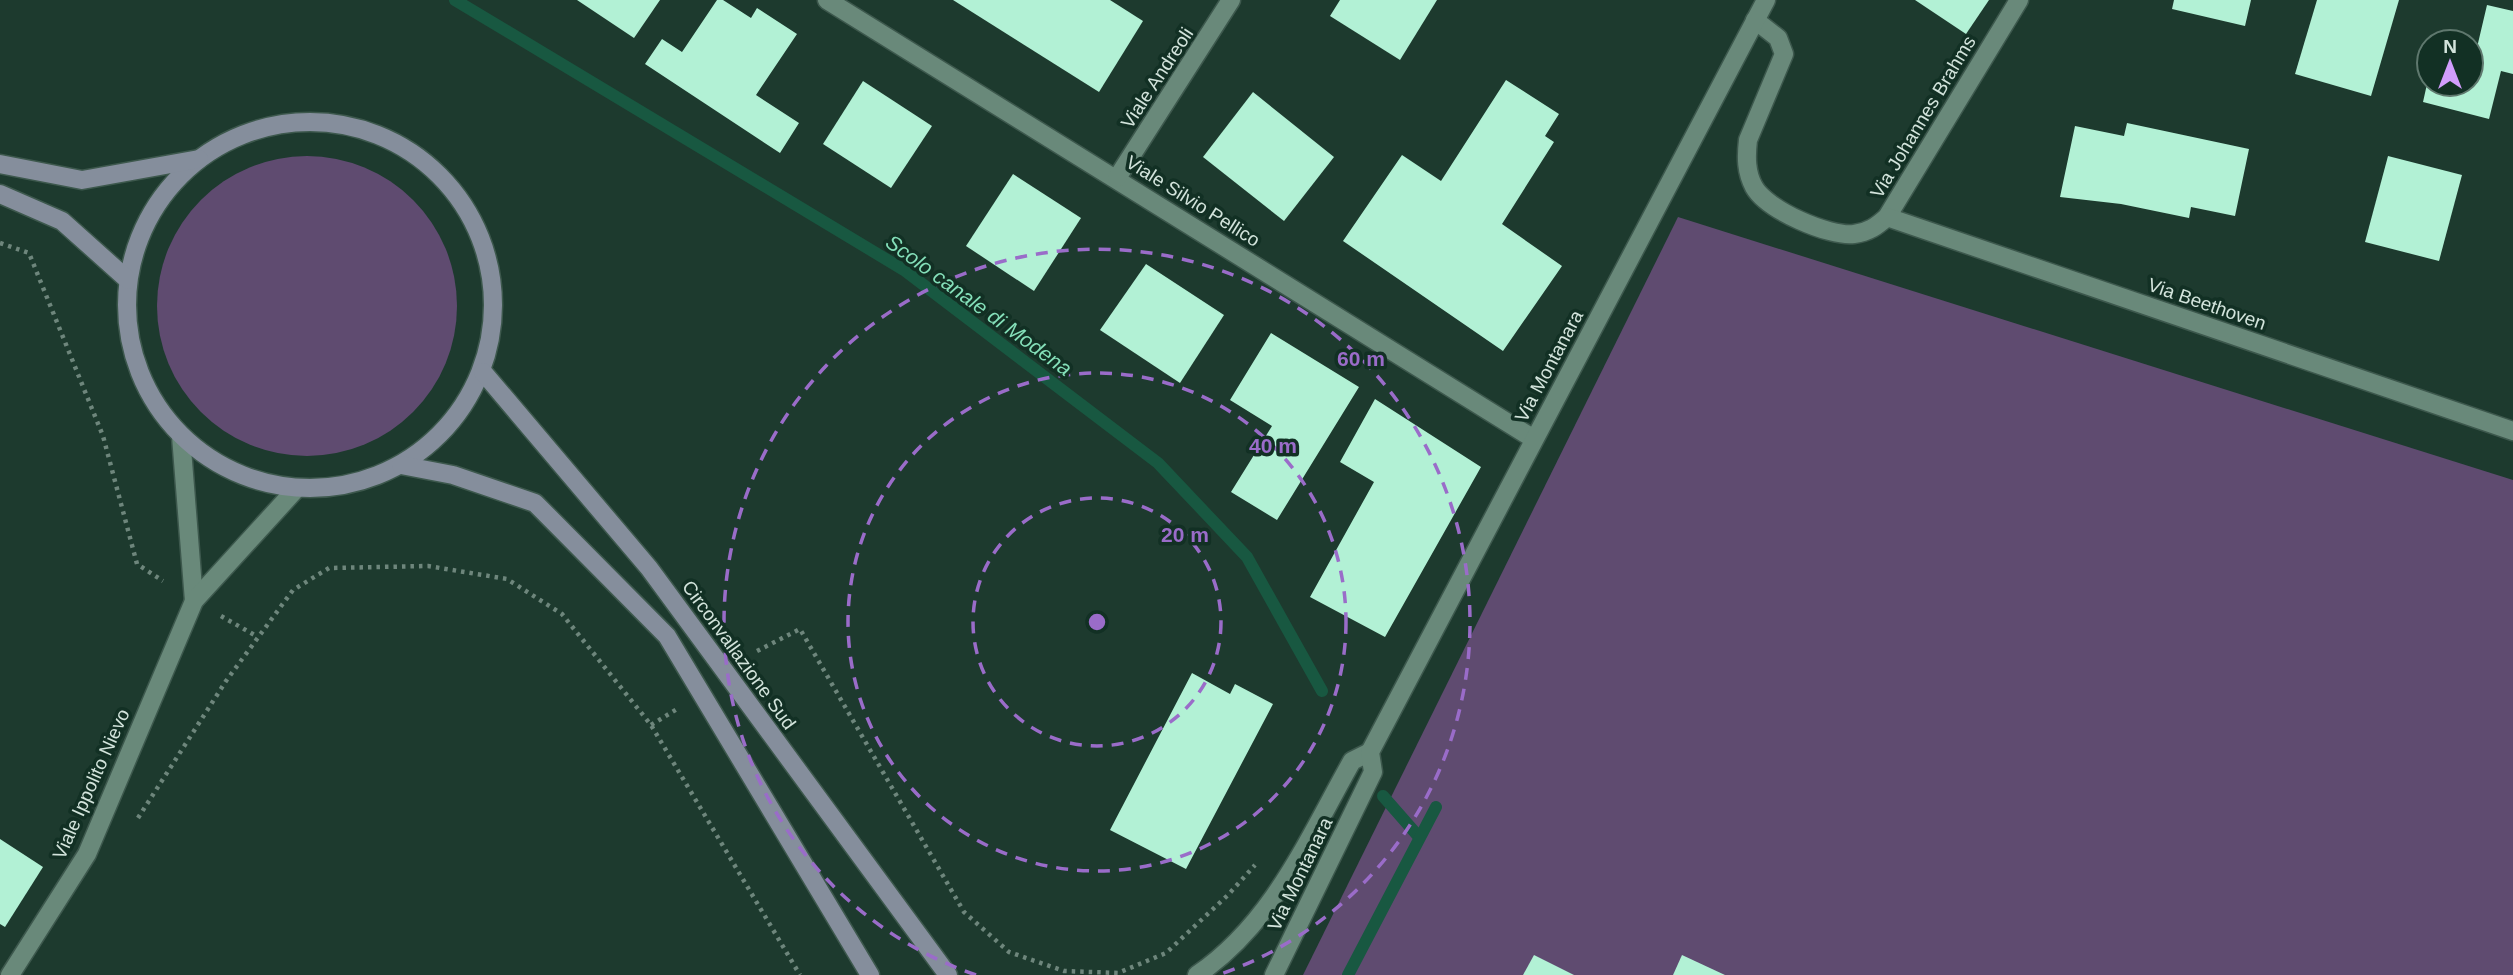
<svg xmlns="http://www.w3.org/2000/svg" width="2513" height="975" viewBox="0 0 2513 975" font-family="Arial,sans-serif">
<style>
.green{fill:#5f4b70}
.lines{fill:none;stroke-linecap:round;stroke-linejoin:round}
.stream{stroke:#185841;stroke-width:12}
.building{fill:#b2f1d5}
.street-casing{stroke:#3d584d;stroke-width:21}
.secondary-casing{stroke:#3d584d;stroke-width:21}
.path{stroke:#6e867c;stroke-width:4.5;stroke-dasharray:3.5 5;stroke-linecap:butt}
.street{stroke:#69897a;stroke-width:18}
.secondary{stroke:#858e9c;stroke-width:18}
.ring{fill:none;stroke:#9a6cc9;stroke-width:3.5;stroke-dasharray:12 9}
.labels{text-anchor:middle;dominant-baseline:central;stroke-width:7;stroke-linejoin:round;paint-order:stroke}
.street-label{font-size:19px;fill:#d3e4dc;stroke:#123024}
.water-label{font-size:21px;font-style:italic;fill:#84dfb9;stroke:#123024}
.centre{fill:#9a6cc9;stroke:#123024;stroke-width:3.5}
.ring-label{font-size:21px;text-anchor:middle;font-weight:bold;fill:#9a6cc9;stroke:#123024;stroke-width:7;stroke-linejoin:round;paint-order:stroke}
</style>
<rect width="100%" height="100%" fill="#1d3a2e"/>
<g class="green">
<circle cx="307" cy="306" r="150"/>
<polygon points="1678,217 2513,480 2513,975 1303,975"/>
</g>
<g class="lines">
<g class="stream">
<polyline points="455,0 904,270 1158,463 1247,557 1322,691"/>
<polyline points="1383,796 1419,837"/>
<polyline points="1348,975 1436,807"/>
</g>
</g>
<g class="building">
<polygon points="577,0 660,0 634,38"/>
<polygon points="717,0 723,0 751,18 757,8 797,34 756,95 799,123 780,153 645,64 662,39 682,52"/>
<polygon points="953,0 1110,0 1143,21 1099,92"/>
<polygon points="1340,0 1437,0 1400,60 1330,16"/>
<polygon points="1915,0 1989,0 1966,34"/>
<polygon points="2174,0 2251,0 2245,26 2172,9"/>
<polygon points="2317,0 2399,0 2371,96 2295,74"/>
<polygon points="2487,5 2513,11 2513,74 2501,71 2489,119 2423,102 2427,84 2471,84 2471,56 2475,56"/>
<polygon points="1506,80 1559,114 1545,136 1554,142 1502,224 1562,266 1503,351 1343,241 1402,155 1441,181"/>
<polygon points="863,81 932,126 891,188 823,144"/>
<polygon points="1253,92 1334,157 1284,221 1203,157"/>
<polygon points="2127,123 2249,149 2235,216 2191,207 2189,218 2121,204 2060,197 2075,126 2124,136"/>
<polygon points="2388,156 2462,175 2439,261 2365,242"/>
<polygon points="1013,174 1081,218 1034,291 966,246"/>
<polygon points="1146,264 1224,315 1180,383 1100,330"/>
<polygon points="1271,333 1359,387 1277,520 1231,492 1272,426 1230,400"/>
<polygon points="1375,399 1481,467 1385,637 1310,597 1374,482 1340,462"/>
<polygon points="1192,673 1230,694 1235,684 1273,704 1186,869 1110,830"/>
<polygon points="0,839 43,867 5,927 0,924"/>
<polygon points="1534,955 1574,975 1523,975"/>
<polygon points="1682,955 1725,975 1673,975"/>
</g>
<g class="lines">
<defs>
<g id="street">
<polyline points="827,0 1534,439"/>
<path d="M1755 20 1778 38 1784 54 1748 140C1746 157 1746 172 1754 187 1767 210 1829 237 1854 234 1869 232 1877 226 1887 217L2019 0"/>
<polyline points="1117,178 1231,0"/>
<polyline points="1887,217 2513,431"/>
<polyline points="181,436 194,601"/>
<polyline points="10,975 87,854 194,601 297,488"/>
<path d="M1197 975C1273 923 1308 839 1352 761L1370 752"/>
<polyline points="1274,975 1373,772 1370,752 1766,0"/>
</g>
<g id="secondary">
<circle cx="310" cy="305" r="183"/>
<polyline points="0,164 82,180 199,159"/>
<polyline points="0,194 62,221 128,280"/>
<polyline points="483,372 649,568 948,975"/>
<polyline points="401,465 453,475 535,503 667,636 870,975"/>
</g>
</defs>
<use href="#street" class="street-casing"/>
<use href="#secondary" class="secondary-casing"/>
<g class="path">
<polyline points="0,243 29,253 103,436 137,564 163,581"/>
<polyline points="221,616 258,637"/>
<polyline points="757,651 800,629 964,912 1009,952 1064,971 1118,973 1166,953 1228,895 1255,865"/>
<polyline points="651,725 677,709"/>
<polyline points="138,818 226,681 293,590 329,568 428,566 507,579 562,614 651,725 800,975"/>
</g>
<use href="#street" class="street"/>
<use href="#secondary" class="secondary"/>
</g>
<g class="ring">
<circle cx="1097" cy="622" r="124"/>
<circle cx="1097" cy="622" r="249"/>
<path d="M976 975A373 373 0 1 1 1218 975"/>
</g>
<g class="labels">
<g class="street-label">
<text transform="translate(1157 78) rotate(-57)">Viale Andreoli</text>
<text transform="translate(1923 117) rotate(-59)">Via Johannes Brahms</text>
<text transform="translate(1193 201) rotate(32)">Viale Silvio Pellico</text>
<text transform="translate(2207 304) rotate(19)">Via Beethoven</text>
<text transform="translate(1549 366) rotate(-62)">Via Montanara</text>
<text transform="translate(739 655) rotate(54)">Circonvallazione Sud</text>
<text transform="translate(91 784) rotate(-66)">Viale Ippolito Nievo</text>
<text transform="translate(1300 874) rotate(-64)">Via Montanara</text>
</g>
<g class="water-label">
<text transform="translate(979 305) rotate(36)">Scolo canale di Modena</text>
</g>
</g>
<circle cx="1097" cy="622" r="10" class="centre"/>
<g class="ring-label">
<text x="1361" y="366">60 m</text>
<text x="1273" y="453">40 m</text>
<text x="1185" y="542">20 m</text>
</g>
<g transform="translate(2450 63)"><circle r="33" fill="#123024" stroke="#5f786e" stroke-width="2"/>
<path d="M0-5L12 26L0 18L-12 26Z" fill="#d29dfd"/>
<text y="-10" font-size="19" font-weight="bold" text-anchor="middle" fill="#d3e4dc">N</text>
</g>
</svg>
